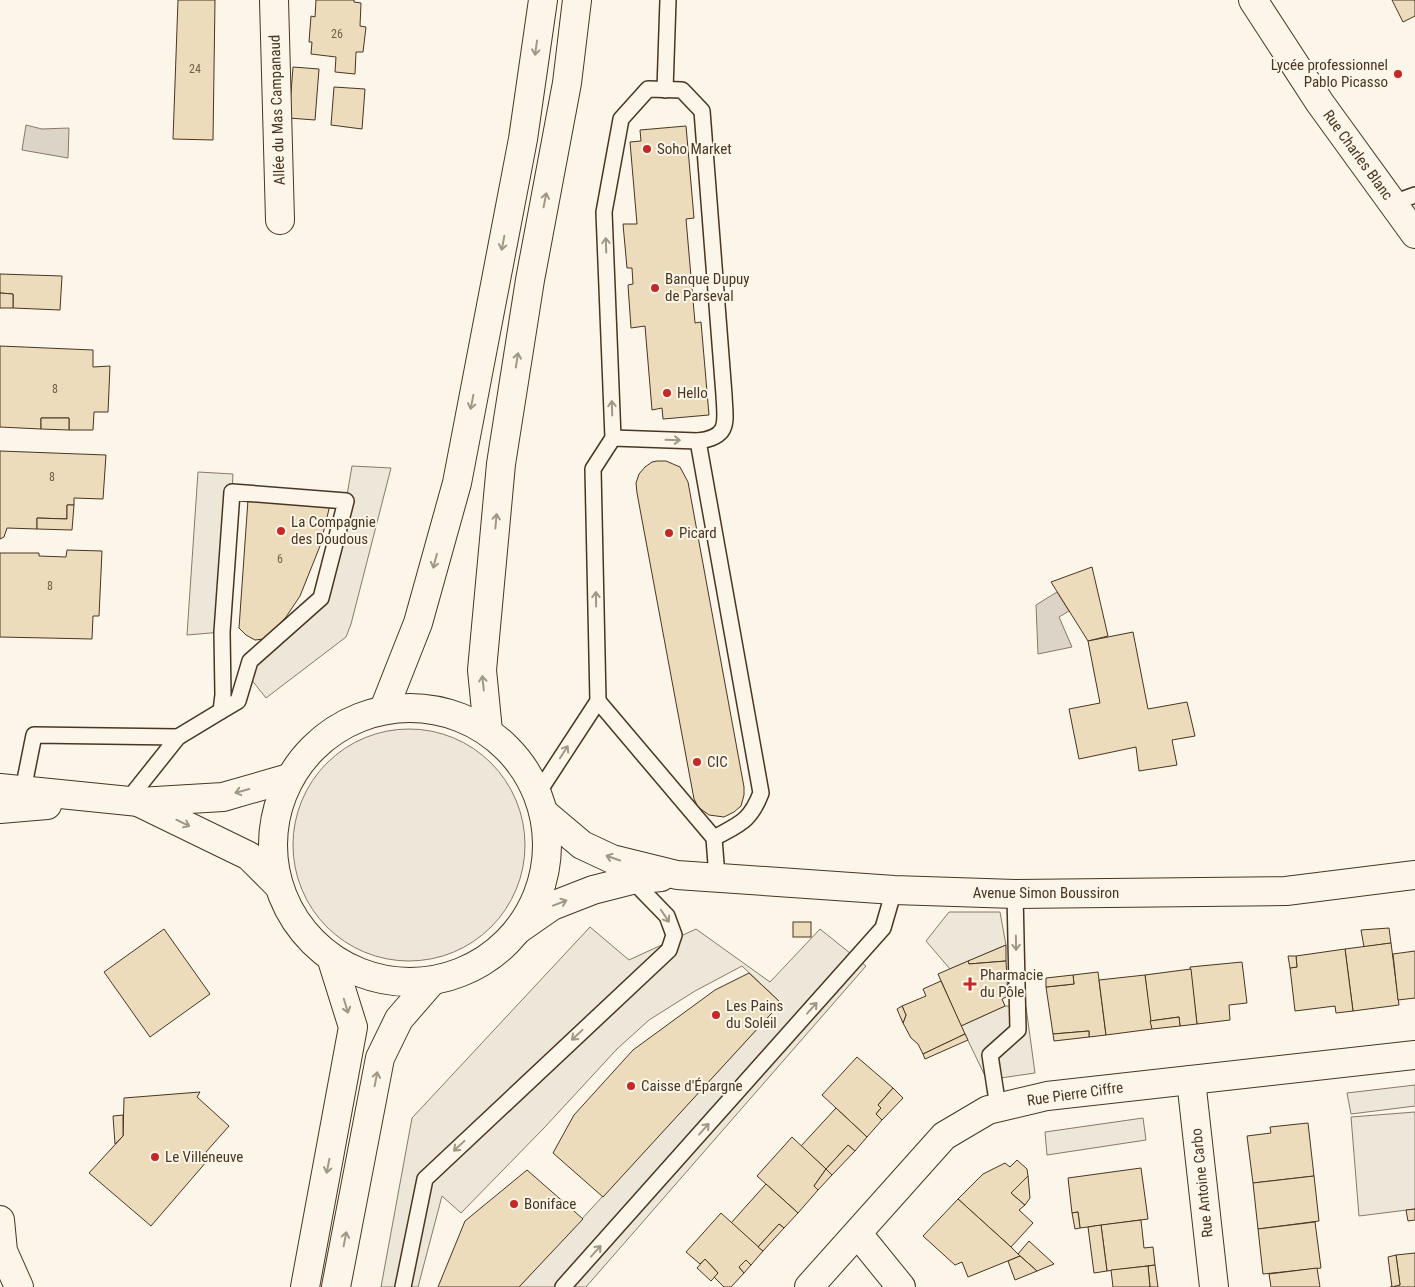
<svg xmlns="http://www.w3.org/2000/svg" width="1415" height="1287" viewBox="0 0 1415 1287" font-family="'Roboto Condensed',sans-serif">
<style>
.green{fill:#ede6d9;stroke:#887966}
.parking{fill:#ede7d9;stroke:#887966}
.water{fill:#dcd4c6;stroke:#887966}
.building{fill:#ecdcbc;stroke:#4a3520}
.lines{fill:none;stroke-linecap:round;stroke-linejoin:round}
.service-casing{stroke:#4a3520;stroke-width:18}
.minor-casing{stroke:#4a3520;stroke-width:30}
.tertiary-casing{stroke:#4a3520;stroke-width:30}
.secondary-casing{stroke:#4a3520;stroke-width:30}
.service{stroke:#fbf6e9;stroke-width:15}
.minor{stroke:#fbf6e9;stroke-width:28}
.tertiary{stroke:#fbf6e9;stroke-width:28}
.secondary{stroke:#fbf6e9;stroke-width:28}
.oneway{stroke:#a29684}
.poi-dot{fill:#c62828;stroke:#fbf6e9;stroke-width:2}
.labels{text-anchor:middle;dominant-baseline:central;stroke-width:4;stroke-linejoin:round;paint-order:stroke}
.number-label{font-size:12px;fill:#725f47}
.poi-label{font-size:15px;fill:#4a3520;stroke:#fbf6e9;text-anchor:start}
.street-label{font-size:15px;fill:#4a3520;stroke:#fbf6e9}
</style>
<rect width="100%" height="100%" fill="#fbf6e9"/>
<g class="green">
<circle cx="409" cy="845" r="116"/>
<polygon points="1415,1112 1415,1209 1359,1216 1351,1117"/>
</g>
<g class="parking">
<polygon points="352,466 391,468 351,624 346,637 266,698 247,674 321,598 346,501"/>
<polygon points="198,472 233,474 232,492 222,632 187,635"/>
<polygon points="949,912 1000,912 1006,945 950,969 926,941"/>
<polygon points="590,927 629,960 696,929 770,982 820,929 866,966 586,1287 519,1287 781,1003 742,966 695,991 649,1020 617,1049 544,1128 461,1213 442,1196 418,1287 381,1287 412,1118"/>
<polygon points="1005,1006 1026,1007 1035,1073 987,1080 961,1026"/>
<polygon points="1415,1085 1415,1106 1351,1114 1347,1093"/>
<polygon points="1143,1118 1146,1140 1047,1155 1045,1132"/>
</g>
<g class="water">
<polygon points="26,125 42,129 69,128 68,158 22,150"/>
<polygon points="1057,592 1069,611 1059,617 1072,647 1038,654 1036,605"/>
</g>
<g class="building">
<polygon points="178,0 215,0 213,140 173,139"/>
<polygon points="316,0 354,0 354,2 361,3 360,26 366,27 363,52 356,52 355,74 335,72 336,57 311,54 312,42 309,42 311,16 315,17"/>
<polygon points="1392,0 1415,0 1415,16 1403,22"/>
<polygon points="293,67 319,69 315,120 289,118"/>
<polygon points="334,87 365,89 362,129 331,125"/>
<polygon points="686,126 694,218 686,219 695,323 701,322 709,415 663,419 662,408 652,410 645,326 631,328 628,285 633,284 632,268 627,268 623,224 637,224 630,142 641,141 640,130"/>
<polygon points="0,274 62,276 60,310 13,308 13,294 0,293"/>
<polygon points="0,293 13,294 13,308 0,308"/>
<polygon points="0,346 93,350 93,367 110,366 108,412 94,412 93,430 69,430 69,418 41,418 41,429 0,427"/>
<polygon points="41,418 69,418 69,430 41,429"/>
<polygon points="0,451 106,455 103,499 74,498 74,505 67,505 67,519 37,518 37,529 7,528 4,537 0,539"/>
<polygon points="657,461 666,461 680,467 688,482 744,787 744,795 741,806 734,812 724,817 709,815 698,807 694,799 677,708 637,493 636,483 639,474 645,467 652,462"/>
<polygon points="248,500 330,505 320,546 300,596 286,617 264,639 255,640 246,635 239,628"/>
<polygon points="67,505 74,505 72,530 37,529 37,518 67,519"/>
<polygon points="67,550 102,551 99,616 93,616 92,639 0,637 0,553 39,553 39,556 66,557"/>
<polygon points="1092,567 1108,636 1088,641 1051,582"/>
<polygon points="1133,632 1148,709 1187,702 1195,736 1172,740 1177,765 1139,771 1136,747 1079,759 1069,709 1100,703 1088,641"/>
<rect x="793" y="922" width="18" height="15"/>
<polygon points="1389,928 1391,943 1364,947 1361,930"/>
<polygon points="164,929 210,994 150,1037 104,972"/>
<polygon points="1391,943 1399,1005 1353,1011 1345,949"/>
<polygon points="1006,945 1006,961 969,964 968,961"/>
<polygon points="1345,949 1353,1011 1336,1013 1335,1006 1295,1011 1290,968 1297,967 1296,956"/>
<polygon points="1415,951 1415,998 1398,1000 1393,954"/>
<polygon points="1288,956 1296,956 1297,967 1290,968"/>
<polygon points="968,961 969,964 1006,961 1008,996 1002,999 1005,1006 961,1026 938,974"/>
<polygon points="1242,962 1247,1003 1229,1005 1230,1020 1197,1024 1190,967"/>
<polygon points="1191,969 1197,1024 1180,1026 1179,1017 1150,1021 1145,975"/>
<polygon points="1098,972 1106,1035 1089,1037 1089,1031 1053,1034 1046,987 1074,984 1073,975"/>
<polygon points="749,973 781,1003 603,1197 553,1153 574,1115 633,1050 715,990"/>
<polygon points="1073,975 1074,984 1046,987 1046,978"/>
<polygon points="1145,975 1152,1029 1106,1035 1099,980"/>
<polygon points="941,981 965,1034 923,1054 918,1044 911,1038 903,1023 906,1015 902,1006 926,996 923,989"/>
<polygon points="902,1006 906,1015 903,1023 897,1009"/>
<polygon points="1179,1017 1180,1026 1152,1029 1150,1021"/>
<polygon points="1089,1031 1089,1037 1054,1041 1053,1034"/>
<polygon points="965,1034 968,1040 925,1059 923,1054"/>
<polygon points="857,1057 893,1088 878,1105 881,1108 876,1114 882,1120 867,1137 822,1095"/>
<polygon points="893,1088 903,1098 882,1120 876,1114 881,1108 878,1105"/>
<polygon points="200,1092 197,1097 229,1126 206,1152 207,1161 151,1226 89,1173 123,1136 124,1098"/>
<polygon points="836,1108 867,1137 855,1151 848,1145 826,1169 801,1146"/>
<polygon points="123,1115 123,1136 115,1144 113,1116"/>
<polygon points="1308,1123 1314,1176 1253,1183 1247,1136 1271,1133 1270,1127"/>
<polygon points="792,1137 826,1169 814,1186 818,1190 798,1213 757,1176"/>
<polygon points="848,1145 855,1151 832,1175 826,1169"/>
<polygon points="1017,1160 1027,1169 1028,1176 1011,1193 1025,1205 1019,1210 1033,1223 1011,1247 958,1199 983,1174 1005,1163 1010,1167"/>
<polygon points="1141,1168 1148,1219 1080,1228 1078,1212 1072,1213 1068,1178"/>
<polygon points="826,1169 832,1175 818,1190 814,1186"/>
<polygon points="527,1170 583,1219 519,1287 438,1287 465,1221"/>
<polygon points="1028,1176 1030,1198 1025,1205 1011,1193"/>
<polygon points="1314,1176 1319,1221 1258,1229 1253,1183"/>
<polygon points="766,1184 798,1213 784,1228 779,1224 758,1247 731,1223"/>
<polygon points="958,1199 1011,1247 1020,1256 968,1277 962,1262 955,1265 923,1236"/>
<polygon points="1415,1209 1415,1220 1408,1221 1406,1210"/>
<polygon points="1078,1212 1080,1228 1075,1229 1072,1213"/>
<polygon points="721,1213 763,1251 751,1265 746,1260 739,1267 744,1273 731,1287 724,1287 714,1277 718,1273 705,1259 700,1264 686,1252"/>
<polygon points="1141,1220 1144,1248 1153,1247 1155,1265 1107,1271 1101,1225"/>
<polygon points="1315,1222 1321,1268 1263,1274 1258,1229"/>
<polygon points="779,1224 784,1228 763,1251 758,1247"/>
<polygon points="1101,1225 1107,1271 1094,1273 1088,1227"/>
<polygon points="1029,1241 1054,1264 1037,1271 1018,1254"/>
<polygon points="1415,1253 1415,1287 1390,1287 1400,1285 1396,1255"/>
<polygon points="1396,1255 1400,1285 1392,1287 1388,1257"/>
<polygon points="1020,1256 1037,1271 1015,1280 1008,1261"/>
<polygon points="705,1259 718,1273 711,1281 697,1268"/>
<polygon points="746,1260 751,1265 744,1273 739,1267"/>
<polygon points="1155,1265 1158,1287 1150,1287 1148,1266"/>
<polygon points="1148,1266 1150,1287 1113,1287 1111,1270"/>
<polygon points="1317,1268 1320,1287 1271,1287 1269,1274"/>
</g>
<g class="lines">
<defs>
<g id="service">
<polyline points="665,90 668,0"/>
<polyline points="1393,203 1415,195"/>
<polyline points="613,438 698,441"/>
<polygon points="232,492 346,501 321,598 250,661 238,701 221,711 223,695 222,632"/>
<polyline points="598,701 714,838 717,877"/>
<polyline points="23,790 34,735 178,737"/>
<path d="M538 793 598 701 593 469 613 438 604 212 621 119 648 89 682 90 702 111 724 395C725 421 731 437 698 441L761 793C750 822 739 824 714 838"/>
<polyline points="127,801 178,737 221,711"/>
<polyline points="998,1107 990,1055 1018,1030 1015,894"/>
<polyline points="403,1287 425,1179 669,950 674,935 667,916 632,880"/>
<polyline points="563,1287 883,928 894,890"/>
</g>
<g id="minor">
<polyline points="274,0 280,220"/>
<polyline points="1253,0 1320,103 1415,234"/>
<polyline points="1191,1080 1214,1287"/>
<polyline points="0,1220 3,1251 19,1287"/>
<polyline points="858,1234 901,1287"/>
<polyline points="809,1287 944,1136 988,1110 1047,1096 1415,1055"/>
</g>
<g id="tertiary">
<polyline points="0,788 139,802 223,797 289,778"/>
<polyline points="140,803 249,856 277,884"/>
<polyline points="0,809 47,805"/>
<polyline points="544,813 582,845 612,859 677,875 894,890 1015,894 1286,891 1415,875"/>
<polyline points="519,929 552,906 593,890 632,880 661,877"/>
</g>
<g id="secondary">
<circle cx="410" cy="845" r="137"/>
<polyline points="384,709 418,623 457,483 523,139 543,0"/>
<polyline points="488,731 482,670 501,464 530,280 567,83 577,0"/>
<polyline points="305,1287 353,1027 332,960"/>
<polyline points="336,1287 380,1058 399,1019 432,981"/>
</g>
</defs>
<use href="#service" class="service-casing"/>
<use href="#minor" class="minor-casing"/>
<use href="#tertiary" class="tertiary-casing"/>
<use href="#secondary" class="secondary-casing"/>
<use href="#service" class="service"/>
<use href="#minor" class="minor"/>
<use href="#tertiary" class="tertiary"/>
<use href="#secondary" class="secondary"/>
</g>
<defs><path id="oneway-shaft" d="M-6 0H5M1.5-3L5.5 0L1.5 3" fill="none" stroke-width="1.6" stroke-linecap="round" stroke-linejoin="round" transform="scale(1.25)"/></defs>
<g class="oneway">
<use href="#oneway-shaft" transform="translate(536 48) rotate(98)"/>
<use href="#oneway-shaft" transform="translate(545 200) rotate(-79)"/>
<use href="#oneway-shaft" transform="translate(503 243) rotate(101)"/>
<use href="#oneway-shaft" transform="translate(606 245) rotate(-92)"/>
<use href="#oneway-shaft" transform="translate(517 360) rotate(-81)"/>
<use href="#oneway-shaft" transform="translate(472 402) rotate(101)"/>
<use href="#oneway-shaft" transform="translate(612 408) rotate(-92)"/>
<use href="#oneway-shaft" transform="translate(673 440) rotate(2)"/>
<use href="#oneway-shaft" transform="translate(496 521) rotate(-85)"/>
<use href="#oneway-shaft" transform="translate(435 561) rotate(105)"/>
<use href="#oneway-shaft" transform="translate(596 599) rotate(-91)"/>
<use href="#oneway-shaft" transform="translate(483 683) rotate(-96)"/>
<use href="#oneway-shaft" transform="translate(564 752) rotate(-57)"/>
<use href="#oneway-shaft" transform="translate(242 791) rotate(164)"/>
<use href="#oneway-shaft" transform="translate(183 823) rotate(26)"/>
<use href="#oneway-shaft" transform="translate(613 858) rotate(-161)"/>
<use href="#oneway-shaft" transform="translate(560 903) rotate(-21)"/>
<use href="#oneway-shaft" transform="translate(665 916) rotate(56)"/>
<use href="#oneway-shaft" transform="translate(1016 943) rotate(89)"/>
<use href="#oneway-shaft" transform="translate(346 1006) rotate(73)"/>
<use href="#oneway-shaft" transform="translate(812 1008) rotate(-48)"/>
<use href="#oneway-shaft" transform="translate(577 1035) rotate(137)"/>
<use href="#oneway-shaft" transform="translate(376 1079) rotate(-79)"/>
<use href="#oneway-shaft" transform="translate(704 1129) rotate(-48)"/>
<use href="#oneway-shaft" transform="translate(459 1146) rotate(137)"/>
<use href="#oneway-shaft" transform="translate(328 1166) rotate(101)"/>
<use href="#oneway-shaft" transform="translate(345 1239) rotate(-79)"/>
<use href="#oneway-shaft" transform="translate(596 1251) rotate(-48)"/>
</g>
<g class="poi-dot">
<circle cx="1398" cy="74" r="5"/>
<circle cx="647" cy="149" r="5"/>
<circle cx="655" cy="288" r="5"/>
<circle cx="667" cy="393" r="5"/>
<circle cx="281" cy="531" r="5"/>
<circle cx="669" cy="533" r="5"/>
<circle cx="697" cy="762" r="5"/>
<path d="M967.5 976.5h5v5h5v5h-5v5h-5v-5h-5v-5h5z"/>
<circle cx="716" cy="1015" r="5"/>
<circle cx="631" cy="1086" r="5"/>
<circle cx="155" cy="1157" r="5"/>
<circle cx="514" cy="1204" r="5"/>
</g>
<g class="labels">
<g class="number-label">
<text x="337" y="34">26</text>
<text x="195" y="69">24</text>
<text x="55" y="389">8</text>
<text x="52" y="477">8</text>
<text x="280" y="559">6</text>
<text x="50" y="586">8</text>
</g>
<g class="poi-label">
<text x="1388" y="65" text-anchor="end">Lycée professionnel<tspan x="1388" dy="17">Pablo Picasso</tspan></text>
<text x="657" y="149">Soho Market</text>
<text x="665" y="279">Banque Dupuy<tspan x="665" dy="17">de Parseval</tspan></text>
<text x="677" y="393">Hello</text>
<text x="291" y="522">La Compagnie<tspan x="291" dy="17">des Doudous</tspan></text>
<text x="679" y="533">Picard</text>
<text x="707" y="762">CIC</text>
<text x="980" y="975">Pharmacie<tspan x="980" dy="17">du Pôle</tspan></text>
<text x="726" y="1006">Les Pains<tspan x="726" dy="17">du Soleil</tspan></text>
<text x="641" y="1086">Caisse d'Épargne</text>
<text x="165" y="1157">Le Villeneuve</text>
<text x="524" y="1204">Boniface</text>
</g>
<g class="street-label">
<text transform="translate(277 110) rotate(-92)">Allée du Mas Campanaud</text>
<text transform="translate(1358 155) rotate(54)">Rue Charles Blanc</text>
<text x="1046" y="893">Avenue Simon Boussiron</text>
<text transform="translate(1075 1094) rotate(-8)">Rue Pierre Ciffre</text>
<text transform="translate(1202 1183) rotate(-96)">Rue Antoine Carbo</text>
</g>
</g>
</svg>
